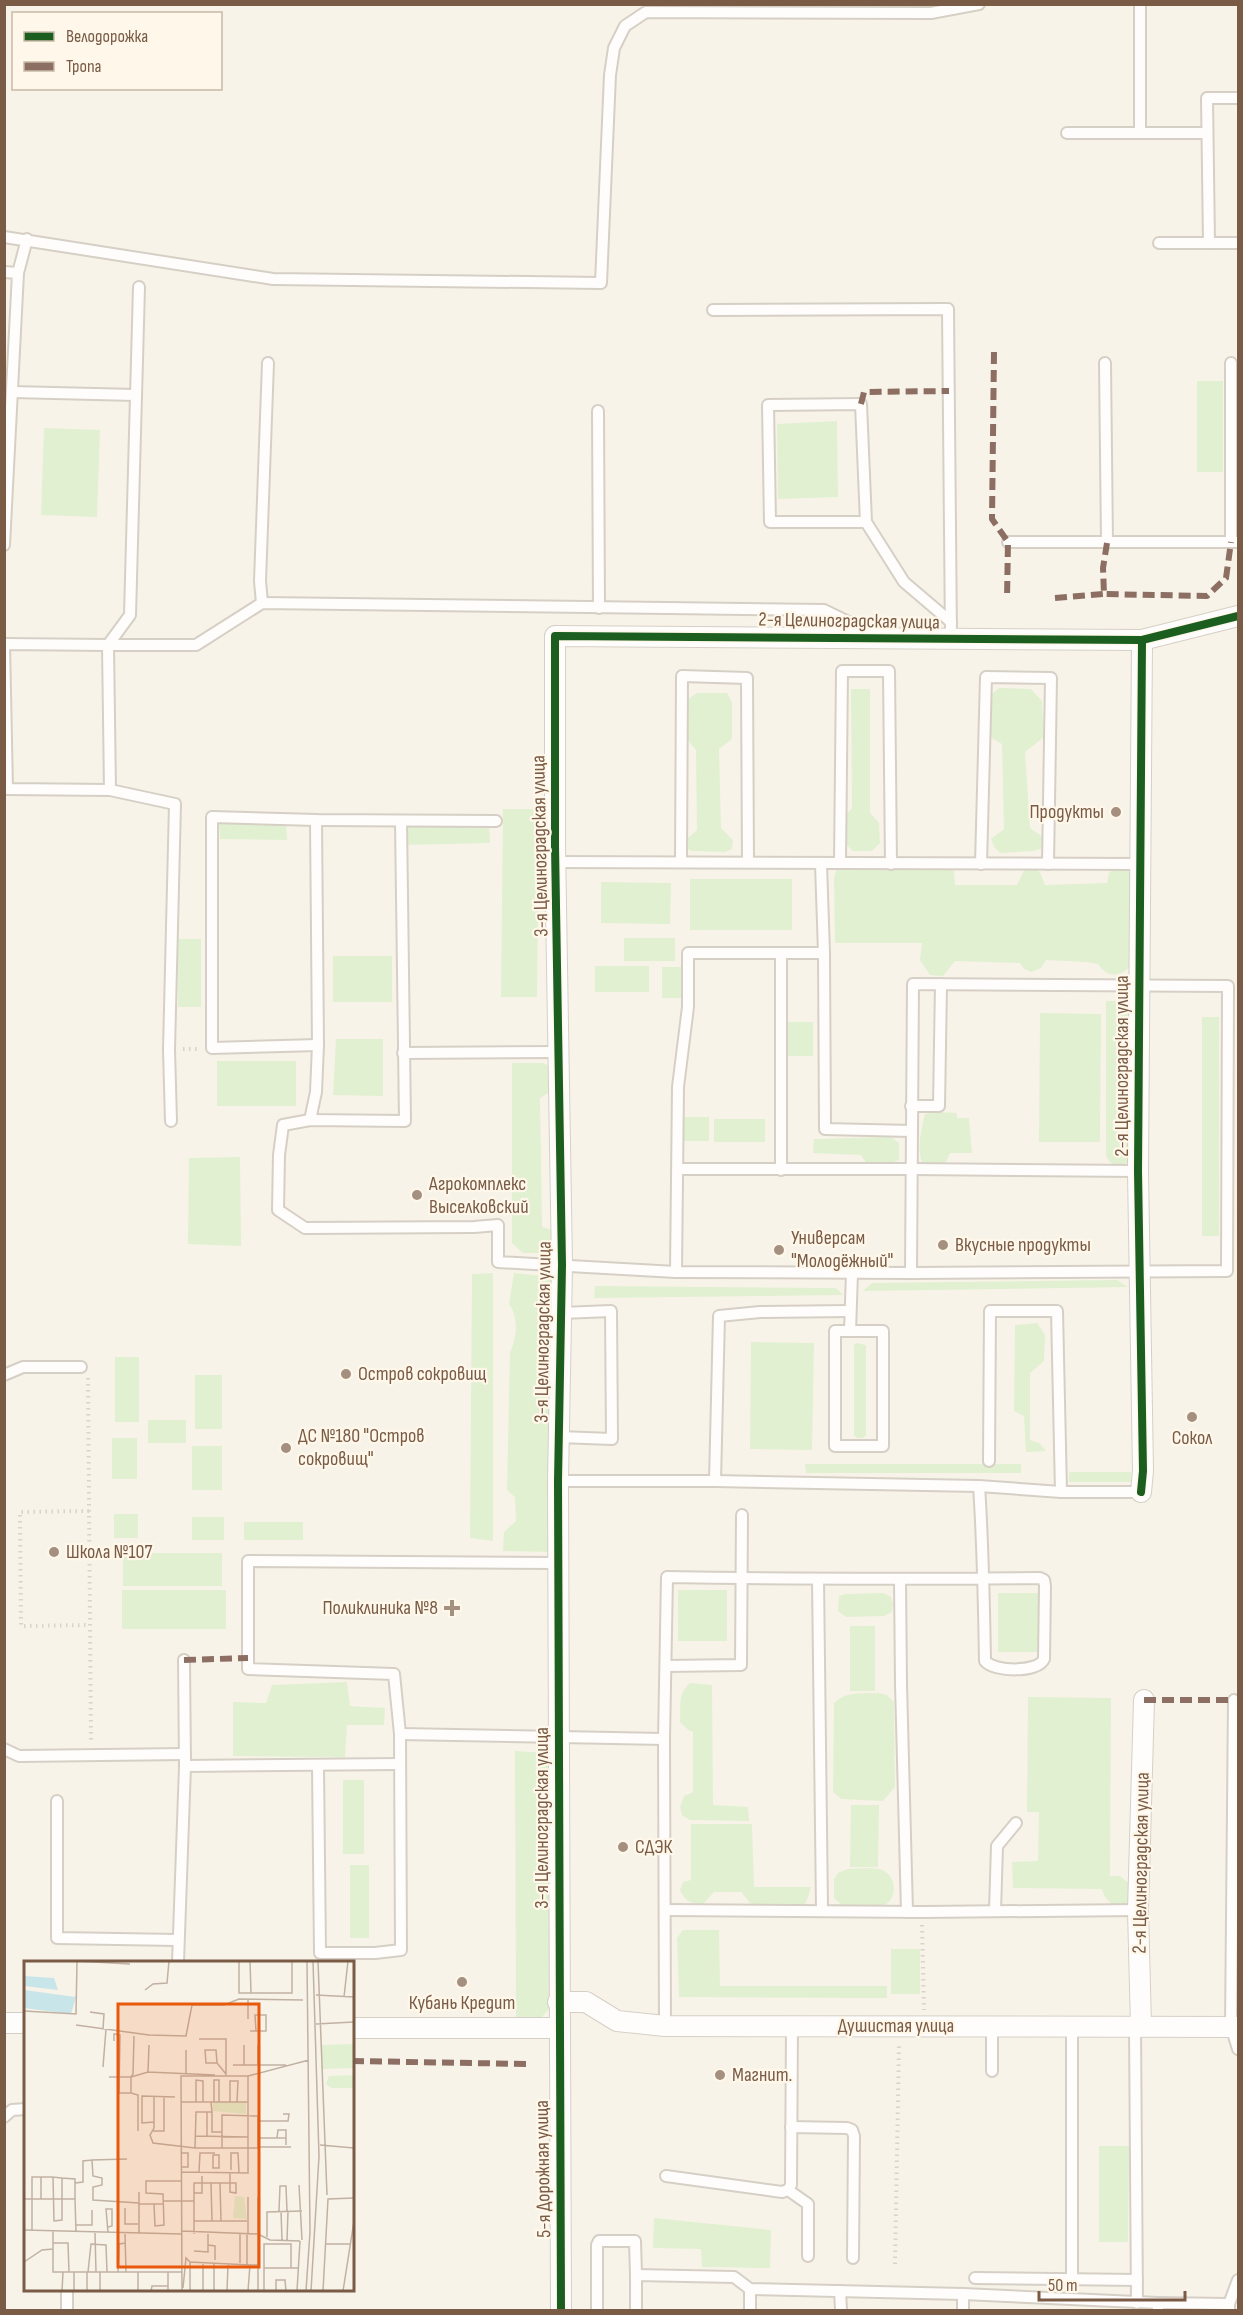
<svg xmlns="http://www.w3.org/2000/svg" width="1243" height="2315" viewBox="0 0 1243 2315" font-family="'Sofia Sans Condensed',sans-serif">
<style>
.green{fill:#e1f0d1}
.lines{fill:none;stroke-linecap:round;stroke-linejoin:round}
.lane-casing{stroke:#d6cfc5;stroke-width:14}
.street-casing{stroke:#d6cfc5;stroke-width:22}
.path{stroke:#dbd2cb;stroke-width:4;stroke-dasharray:1.5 4.5;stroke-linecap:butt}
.lane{stroke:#fefdfc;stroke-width:10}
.street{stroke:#fefdfc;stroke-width:20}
.quiet{stroke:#8d6e63;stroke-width:6;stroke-dasharray:12 6;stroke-linecap:butt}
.cycleway-casing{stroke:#fff8ea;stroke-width:11}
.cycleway{stroke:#1b5e20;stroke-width:8}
.poi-dot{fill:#a5907f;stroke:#fff8ea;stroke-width:2}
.labels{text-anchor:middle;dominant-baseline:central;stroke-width:4.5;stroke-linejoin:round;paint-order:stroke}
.street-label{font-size:20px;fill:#795b46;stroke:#fff8ea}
.poi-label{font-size:20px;fill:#795b46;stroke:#fff8ea;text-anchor:start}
.inset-road{fill:none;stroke:#c1b1a2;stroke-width:1.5}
.view{fill:#e8590c;fill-opacity:0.15;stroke:#e8590c;stroke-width:3}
.inset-edge{fill:none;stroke:#795b46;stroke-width:3}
</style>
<rect width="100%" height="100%" fill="#f8f3e8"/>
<g class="green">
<rect x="1197" y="381" width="26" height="91"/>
<polygon points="837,421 838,497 778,499 777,424"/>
<polygon points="44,428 100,430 97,517 41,515"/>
<polygon points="999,688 1031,689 1042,701 1044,737 1025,752 1030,828 1043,837 1041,849 1033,851 1000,853 994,847 991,839 1004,829 1002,744 990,737 991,695"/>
<polygon points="851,689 870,689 870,813 879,823 880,843 872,851 853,851 844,842 845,816 852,808"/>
<polygon points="697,693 727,693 732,702 732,739 719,749 721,828 733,840 732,849 725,852 691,851 686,847 686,840 697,830 696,750 686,738 687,700"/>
<polygon points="503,809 539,809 537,997 501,997"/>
<polygon points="219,821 286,822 287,840 220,839"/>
<polygon points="489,823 490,843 403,845 402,824"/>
<path d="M843 867H944L954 871 955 885H1017L1024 870 1033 869 1040 872 1045 885 1107 883 1109 873 1114 869 1128 870 1132 875 1133 964C1122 976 1108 980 1098 964L1086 962 1046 960 1041 968 1031 972 1024 969 1020 963 955 961 943 976 930 975 920 960 922 943H835L834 878 836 871Z"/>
<rect x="690" y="879" width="102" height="51"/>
<polygon points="601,882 671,883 670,924 601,923"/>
<rect x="624" y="938" width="51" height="23"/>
<rect x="178" y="939" width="23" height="68"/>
<rect x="333" y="956" width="59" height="46"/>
<rect x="595" y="966" width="54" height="26"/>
<rect x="662" y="967" width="20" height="31"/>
<path d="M1106 1001H1125L1132 1007V1014L1118 1021V1072C1128 1078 1129 1082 1129 1093L1117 1098V1137L1129 1140 1130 1161C1121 1167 1109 1167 1106 1155Z"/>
<polygon points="1040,1013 1101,1014 1100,1142 1039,1142"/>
<rect x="1202" y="1017" width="17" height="219"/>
<rect x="788" y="1022" width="25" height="34"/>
<polygon points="336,1039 383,1039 383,1096 333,1095"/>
<rect x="217" y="1061" width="79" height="45"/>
<polygon points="512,1063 543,1063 553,1068 553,1090 540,1098 542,1227 555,1231 553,1253 523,1253 512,1243"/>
<path d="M937 1112 957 1113V1118H969L972 1153H950L946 1162 934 1166 922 1163C917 1148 921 1129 925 1114Z"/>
<rect x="682" y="1117" width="27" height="24"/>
<rect x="714" y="1119" width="51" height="23"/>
<polygon points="891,1137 899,1143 899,1160 882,1165 867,1164 861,1155 813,1153 814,1139"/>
<polygon points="240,1157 241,1246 188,1244 189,1158"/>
<polygon points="493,1273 493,1541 470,1538 472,1274"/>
<path d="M514 1273 552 1277 551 1466 548 1552 503 1551 504 1532 516 1521 515 1497 507 1490 510 1352C517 1338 519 1318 509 1304Z"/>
<polygon points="1117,1280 1128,1287 863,1291 872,1283"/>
<polygon points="595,1286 836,1288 843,1295 594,1298"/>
<polygon points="1037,1323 1045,1335 1044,1361 1030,1373 1030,1440 1039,1443 1046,1451 1026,1452 1024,1416 1014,1411 1015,1325"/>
<polygon points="751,1342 814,1343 812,1450 750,1449"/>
<polygon points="856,1343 866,1345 866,1435 863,1438 857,1438 854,1435 854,1345"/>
<rect x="115" y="1357" width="24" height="65"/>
<rect x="195" y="1375" width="27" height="54"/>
<rect x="148" y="1420" width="38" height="23"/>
<rect x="112" y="1438" width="25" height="41"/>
<rect x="192" y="1446" width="30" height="44"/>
<polygon points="805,1464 1021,1464 1021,1473 806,1473"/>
<rect x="1069" y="1472" width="62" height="10"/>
<rect x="114" y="1514" width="24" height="24"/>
<rect x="192" y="1517" width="32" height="23"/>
<rect x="244" y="1522" width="59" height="18"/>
<rect x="123" y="1553" width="99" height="33"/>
<rect x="122" y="1590" width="104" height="39"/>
<rect x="678" y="1590" width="49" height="51"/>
<polygon points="883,1593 891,1597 893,1604 892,1612 884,1616 846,1617 838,1611 839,1596 845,1594"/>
<rect x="998" y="1593" width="42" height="59"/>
<rect x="850" y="1626" width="25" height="65"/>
<polygon points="347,1682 350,1706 385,1708 384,1725 347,1725 345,1757 233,1756 233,1702 266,1703 272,1685"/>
<path d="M690 1683 712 1685 713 1805 748 1807 749 1821 690 1820 682 1815 680 1807 684 1796 693 1792V1732L688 1730 680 1722C681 1706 677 1695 690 1683Z"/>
<path d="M878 1693 887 1695 894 1702 895 1787 883 1801 841 1799 833 1792 834 1703C846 1691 862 1694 878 1693Z"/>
<path d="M1028 1697 1111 1698 1110 1876H1120L1131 1885C1131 1889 1131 1896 1129 1899 1122 1916 1104 1901 1102 1889L1013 1888 1012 1862 1038 1861 1039 1812H1027Z"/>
<polygon points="515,1751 547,1753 552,1761 552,1995 550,2008 540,2019 516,2017"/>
<rect x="343" y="1780" width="21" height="74"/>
<polygon points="851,1805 879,1805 878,1867 850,1867"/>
<path d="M691 1824H752L754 1887H811L806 1903 800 1906H755L750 1903 741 1892H714L703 1904C690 1904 685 1901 680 1890L683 1882 691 1880Z"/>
<rect x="350" y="1865" width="19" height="73"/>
<path d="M848 1869C858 1869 873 1867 882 1870 898 1876 898 1903 881 1906 869 1908 854 1906 842 1905L834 1898V1879L838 1873Z"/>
<polygon points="683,1930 719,1930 720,1986 887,1986 887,1998 679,1997 677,1938"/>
<rect x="891" y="1949" width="29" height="45"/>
<polygon points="1099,2146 1129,2146 1128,2242 1099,2242"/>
<polygon points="654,2218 771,2230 770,2268 702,2267 701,2249 653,2248"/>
</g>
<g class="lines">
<defs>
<g id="lane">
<polyline points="1140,4 1140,132"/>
<polyline points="1067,133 1207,133"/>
<polyline points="4,237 273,279 601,283 610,75 614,48 625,26 646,12 931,13 979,4"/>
<polyline points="1159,243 1238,243"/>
<polyline points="1209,243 1207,98 1238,98"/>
<polyline points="4,272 18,273 4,545"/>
<polyline points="18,273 27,239"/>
<polyline points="713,310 948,309 951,639"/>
<polyline points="1105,363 1107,543"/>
<polyline points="12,392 136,395"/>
<polyline points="598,411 599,608"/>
<polyline points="866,522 770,522 768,405 861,404 866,522 904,582 951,622"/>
<polyline points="1008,542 1238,542"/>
<polyline points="1231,542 1231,363"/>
<polyline points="262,603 260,581 268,363"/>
<polyline points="110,790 7,789 4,644 108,645 130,615 139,287"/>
<polyline points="401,821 405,1121 310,1120 283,1125 279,1155 278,1210 305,1228 474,1227 498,1225 498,1262 676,1272 911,1273 1227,1271 1228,986 913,984 911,1273"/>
<polyline points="555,862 1140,864"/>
<polyline points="681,862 682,676 747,678 748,862"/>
<polyline points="840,862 842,671 889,671 891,864"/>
<polyline points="981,864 986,677 1051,678 1048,864"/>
<polyline points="781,953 781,1170"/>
<polyline points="824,953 825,1129 912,1131"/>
<polyline points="318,1045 212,1048 212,817 316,820 496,821"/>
<polyline points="403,1053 559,1052"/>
<polyline points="911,1106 939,1106 941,984"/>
<polyline points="310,1120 316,1092 318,1045 316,820"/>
<polyline points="171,1121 169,1050 175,804 110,790 108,645 196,645 262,603 824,610 873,634"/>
<polyline points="678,1169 912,1169 1138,1171"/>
<polyline points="676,1272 678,1087 688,1007 688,953 824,953 821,864"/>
<rect x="835" y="1331" width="48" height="115"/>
<polyline points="850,1331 852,1273"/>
<polyline points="4,1375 23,1367 81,1367"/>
<polyline points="559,1437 612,1439 611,1311 561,1313"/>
<polyline points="989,1461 990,1311 1057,1311 1061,1492"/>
<polyline points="558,1481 715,1481 979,1486 1061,1492 1141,1492"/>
<polyline points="715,1481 719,1316 760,1312 850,1311"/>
<polyline points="818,1579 822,1910"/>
<polyline points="900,1580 901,1684 907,1912"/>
<polyline points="666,1666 741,1665 742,1515"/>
<polyline points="1234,1700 1231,2026 1238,2049"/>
<polyline points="400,1734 664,1739"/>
<polyline points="4,1749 19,1756 185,1754"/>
<polyline points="185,1766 399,1764"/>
<polyline points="318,1766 320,1953 375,1953 401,1950 400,1734 394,1674 248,1669 248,1561 560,1563"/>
<polyline points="57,1801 57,1938 177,1940"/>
<polyline points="666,1910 922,1912 1138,1910"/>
<polyline points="995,1911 997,1846 1016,1823"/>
<polyline points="178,1962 185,1766 184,1660"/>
<path d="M665 2026 664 1739 667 1577C791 1579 915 1579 1040 1578L1044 1580 1045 1586 1044 1659C1038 1673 994 1672 985 1661 984 1603 983 1544 979 1486"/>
<polyline points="992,2026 992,2071"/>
<polyline points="1135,2026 1137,2303"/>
<polyline points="4,2117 12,2110 26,2109"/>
<polyline points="791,2127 847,2128 852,2130 854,2136 853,2258"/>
<polyline points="666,2176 782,2192 788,2190 791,2185 792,2026"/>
<polyline points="788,2190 808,2204 808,2256"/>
<polyline points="975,2278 1137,2280"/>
<polyline points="1072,2279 1072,2026"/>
<polyline points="67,2290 67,2310"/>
<polyline points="840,2291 841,2310"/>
<polyline points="1229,2304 1238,2280"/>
<polyline points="597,2310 597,2245 599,2241 635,2241 636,2275"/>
<polyline points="636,2310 636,2275 734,2277 750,2289 963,2294 1158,2303"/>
<polyline points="750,2310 750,2289"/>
<polyline points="963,2310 963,2294"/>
<polyline points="1158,2310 1158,2303 1229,2304 1229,2310"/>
</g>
<g id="street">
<polyline points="1141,1492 1143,1471 1138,1171 1142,640"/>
<polyline points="558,2002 586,2002 617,2021 665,2026 1238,2027"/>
<polyline points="4,2023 26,2023"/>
<polyline points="1141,2026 1138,1910 1144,1700"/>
<polyline points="352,2028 559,2028"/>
<polyline points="561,2310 558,1481 562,1265 555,846 555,636 1142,640 1238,616"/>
</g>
</defs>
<use href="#lane" class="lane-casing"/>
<use href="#street" class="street-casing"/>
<g class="path">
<polyline points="183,1049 199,1049"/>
<polyline points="88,1378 91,1742"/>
<polyline points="89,1511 20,1512 21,1626 90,1625"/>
<polyline points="922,1925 924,2010"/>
<polyline points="895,2264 899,2045"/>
</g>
<use href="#lane" class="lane"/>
<use href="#street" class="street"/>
<g class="quiet">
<polyline points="994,352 992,519 1008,542 1007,599"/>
<polyline points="861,404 864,392 949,391"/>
<polyline points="1107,543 1103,568 1104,594 1207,596 1226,578 1231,542"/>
<polyline points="1055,598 1104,594"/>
<polyline points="184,1660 248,1658"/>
<polyline points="1144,1700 1234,1700"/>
<polyline points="352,2061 528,2064"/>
</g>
<defs>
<g id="cycleway">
<polyline points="1141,1492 1143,1471 1138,1171 1142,640"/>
<polyline points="561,2310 558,1481 562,1265 555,846 555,636 1142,640 1238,616"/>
</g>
</defs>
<use href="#cycleway" class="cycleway-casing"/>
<use href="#cycleway" class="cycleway"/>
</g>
<g class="poi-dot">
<circle cx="1116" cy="812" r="6"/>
<circle cx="417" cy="1195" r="6"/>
<circle cx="943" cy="1245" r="6"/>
<circle cx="779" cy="1250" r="6"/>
<circle cx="346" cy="1374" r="6"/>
<circle cx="1192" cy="1417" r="6"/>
<circle cx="286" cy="1448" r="6"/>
<circle cx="54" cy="1552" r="6"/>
<path d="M449 1599h6v6h6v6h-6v6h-6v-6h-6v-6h6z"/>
<circle cx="623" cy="1847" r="6"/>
<circle cx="462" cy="1982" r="6"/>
<circle cx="720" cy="2075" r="6"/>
</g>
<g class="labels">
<g class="street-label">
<text transform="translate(849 621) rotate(1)">2-я Целиноградская улица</text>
<text transform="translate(540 846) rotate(-91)">3-я Целиноградская улица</text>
<text transform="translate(1122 1066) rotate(-90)">2-я Целиноградская улица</text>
<text transform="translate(543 1332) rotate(-89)">3-я Целиноградская улица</text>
<text transform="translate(542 1818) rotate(-90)">3-я Целиноградская улица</text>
<text transform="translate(1141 1863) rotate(-89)">2-я Целиноградская улица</text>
<text x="896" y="2026">Душистая улица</text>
<text transform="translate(543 2169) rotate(-91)">5-я Дорожная улица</text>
</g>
<g class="poi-label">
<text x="1104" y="812" text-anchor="end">Продукты</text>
<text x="429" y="1184">Агрокомплекс<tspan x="429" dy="23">Выселковский</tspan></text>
<text x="791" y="1238">Универсам<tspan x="791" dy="23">"Молодёжный"</tspan></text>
<text x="955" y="1245">Вкусные продукты</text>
<text x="358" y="1374">Остров сокровищ</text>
<text x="298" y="1436">ДС №180 "Остров<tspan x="298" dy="23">сокровищ"</tspan></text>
<text x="1192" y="1438" text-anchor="middle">Сокол</text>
<text x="66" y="1552">Школа №107</text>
<text x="438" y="1608" text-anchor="end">Поликлиника №8</text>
<text x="635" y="1847">СДЭК</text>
<text x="462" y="2003" text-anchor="middle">Кубань Кредит</text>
<text x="732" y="2075">Магнит.</text>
</g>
</g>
<g transform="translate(24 1961)">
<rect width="330" height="330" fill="#f8f3e8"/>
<path d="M330 83V107L298 108V84ZM330 114V127H307L302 123 305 115ZM222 141V153L189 150V142ZM211 235 220 236 223 258 209 257Z" fill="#e1f0d1"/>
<path d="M0 15 30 17 34 29 0 25ZM0 29 52 36 47 53 0 47Z" fill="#c8e5e9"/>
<path class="inset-road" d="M53 0 106 3M215 0V32H268V0M226 0 227 32M294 0 303 234M121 29 129 23 143 22 145 0M292 34 330 36M320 36 324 0M224 38V58M0 50 52 53 53 0M66 51 80 53 79 68M292 63 330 61M52 64 125 74 162 75 168 44H200L215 38 279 39M226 70H242V54H231L232 70M175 78H202V115M90 80V73L96 74 95 132H107M220 84V104M162 89V112M193 102H182L181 89H192L193 102 202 113M209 104H262M234 104V84M79 106 82 68M124 111 125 84M85 116H107L109 113 110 75M130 136V167L126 174 129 182 171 187H234V155L198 154V187M157 141H224M172 141V119L179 120V141M190 141V119H195V141M206 141V120H214L213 141M183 151V176M188 151V171H198M234 160H264L265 153H259M130 161 118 162V135L151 136M114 170V134L107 132V116L124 111 191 114M129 170H140V136M171 175 224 176M234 177H262M253 177 254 169H262V184M296 184 330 187M234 186H267M171 187 172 151H188L187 141M189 194H195V207H189ZM103 198 68 199 69 215 78 217V224L69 226V239L115 242M158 206H164V192H158M207 209V192H214L215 212M158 211 224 212V115M175 211 176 192H191M17 216V238M38 217 29 216 30 260 38 259V217L51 218V238M51 222 59 221V200L68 199M187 222 188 260M196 222 197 260M275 224 278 279M170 232H178V215M0 238H8V216H29M140 240H170M115 243H140M130 243 131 265 140 264 139 233 122 232V220H158M101 247V263H114M255 250 256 225H262L263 250M257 250 258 279M170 260H223M52 264H68V249M84 266 88 265V248H82L84 272M0 269 158 273M8 270V238H51L52 271M29 270V311H158M158 270 234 273 246 279 276 280M71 272 72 311M101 273 102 311M115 273V231M170 273V222H212V232L206 231V213L205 211M223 273V304M224 273V236M243 276V251L278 250M263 280 264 250M29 282H44L45 311M302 283H326M184 284 191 285V299M170 290 184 291V273M0 301 18 289 29 288M216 302V273M190 303V330M234 304V236M240 307H267M63 311V330M64 311 67 283 82 284 83 311M76 311V330M94 311 95 283 102 282M114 311V330M159 327 162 297 166 301M38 330 39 311M50 330V311M127 330 128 325H144M144 330V311M158 330 157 115H224L285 99M166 330V301L226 304M179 330V303M203 330 204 303M224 330 226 304H234V330M240 330V283H267V307H275M252 330V319H261L262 330M273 330 276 280M282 330 286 271 283 0M287 330 295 195 289 0M299 330 304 238 330 237M319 330 330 260"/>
<path class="view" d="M94 43H235V306H94Z"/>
<rect width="330" height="330" class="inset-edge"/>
</g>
<rect width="1243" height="2315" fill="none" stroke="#795b46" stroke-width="12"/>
<rect x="12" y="12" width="210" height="78" fill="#fff8ea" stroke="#c9b9a8" stroke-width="1.5"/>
<rect x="24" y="32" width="30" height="9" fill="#1b5e20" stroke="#c9b9a8" stroke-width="1.5"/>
<text x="66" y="42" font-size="18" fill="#795b46">Велодорожка</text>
<rect x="24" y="62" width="30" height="9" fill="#8d6e63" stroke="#c9b9a8" stroke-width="1.5"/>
<text x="66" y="72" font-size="18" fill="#795b46">Тропа</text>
<path d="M1039 2291v9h146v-9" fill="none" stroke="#795b46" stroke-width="3"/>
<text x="1048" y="2291" font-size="18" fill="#795b46" stroke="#fff8ea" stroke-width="4.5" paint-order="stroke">50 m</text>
</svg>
